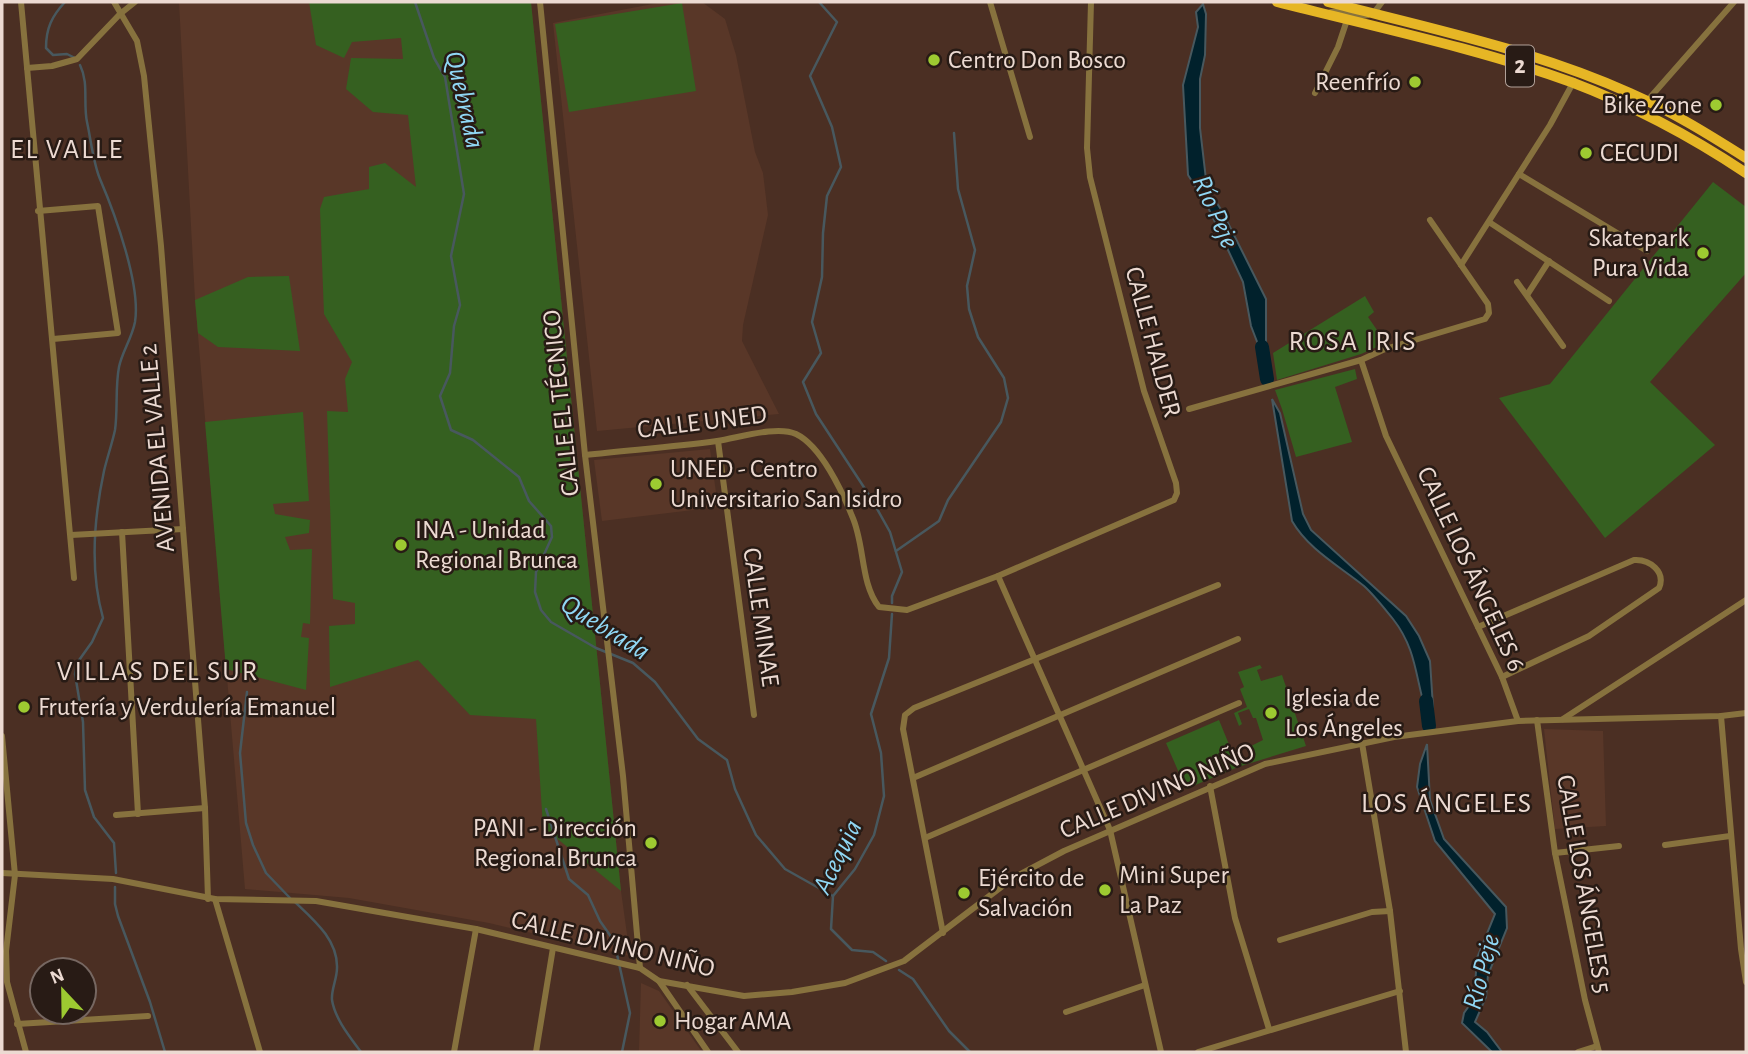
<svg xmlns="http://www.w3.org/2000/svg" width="1748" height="1054" viewBox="0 0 1748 1054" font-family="'Alegreya Sans',sans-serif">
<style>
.built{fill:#593728}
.green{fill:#356020}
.water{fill:#01212c;stroke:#48585e;stroke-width:2}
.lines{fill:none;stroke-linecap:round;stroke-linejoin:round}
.stream{stroke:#48585e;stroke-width:2.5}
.river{stroke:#01212c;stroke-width:14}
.minor{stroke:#87723e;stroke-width:6}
.trunk{stroke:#e6b625;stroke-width:10}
.poi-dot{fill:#9dca31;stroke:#281b15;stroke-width:2.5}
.labels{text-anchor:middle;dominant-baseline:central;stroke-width:5;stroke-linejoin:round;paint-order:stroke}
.shield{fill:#281b15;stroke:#b1a199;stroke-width:2}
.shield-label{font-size:24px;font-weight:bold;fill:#ecdad2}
.poi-label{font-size:26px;fill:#ecdad2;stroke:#281b15;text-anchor:start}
.street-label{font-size:26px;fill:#ecdad2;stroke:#281b15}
.water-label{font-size:28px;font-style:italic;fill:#90d7f4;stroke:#281b15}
.neighbourhood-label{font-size:28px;letter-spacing:2px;fill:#ecdad2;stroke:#281b15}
</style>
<rect width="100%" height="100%" fill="#4b2f23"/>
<g class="built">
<polygon points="179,2 531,2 621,891 630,956 489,923 349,898 245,889 195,300"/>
<polygon points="663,2 702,2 725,19 736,55 755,152 763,173 768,215 743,325 742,341 779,414 597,431 553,23"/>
<polygon points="710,449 718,507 602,521 594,460"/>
<polygon points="1544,729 1603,731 1606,826 1555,829"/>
<polygon points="641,983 659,991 702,1052 639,1052"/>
</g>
<g class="green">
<polygon points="309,2 531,2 621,891 543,827 536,719 470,715 418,660 330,687 329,626 355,624 355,603 333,599 327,411 348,412 345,379 352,362 324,314 320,209 324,197 369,189 369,167 385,163 416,187 408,115 373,112 346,89 351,58 403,59 401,38 352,42 344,58 316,45"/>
<polygon points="682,3 696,91 569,112 555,24"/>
<polygon points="1713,182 1746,207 1746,273 1650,382 1715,445 1605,538 1499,398 1550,384"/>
<polygon points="289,276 300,351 218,347 198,333 195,300 248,277"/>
<polygon points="1365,296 1374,312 1368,317 1386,343 1361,354 1277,380 1273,353"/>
<polygon points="1355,369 1357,379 1335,387 1352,442 1296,457 1282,409 1275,390"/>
<polygon points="303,412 309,501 273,504 275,514 310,520 309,533 285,537 290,550 312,549 310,624 303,623 301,637 309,638 306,690 226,669 205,422"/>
<polygon points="1260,665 1262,668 1257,670 1261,681 1282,675 1306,746 1238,767 1186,789 1166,743 1219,720 1237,764 1253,758 1249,747 1263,740 1256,718 1253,718 1249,709 1238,713 1242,724 1239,726 1234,713 1247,707 1240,689 1244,687 1238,672"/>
</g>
<g class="water">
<polygon points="1203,4 1206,14 1205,55 1200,79 1200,128 1207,188 1222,211 1266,299 1266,365 1251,326 1243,282 1206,203 1188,175 1183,85 1198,27 1196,12"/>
<path d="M1272 399 1280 413 1303 514 1311 530 1406 616 1419 636 1430 661 1433 707 1429 720C1415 684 1419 652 1393 619 1384 608 1374 595 1364 586 1339 566 1308 549 1292 521Z"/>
<polygon points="1427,744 1430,800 1444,839 1506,907 1507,928 1488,975 1486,997 1475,1022 1487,1032 1502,1052 1492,1052 1462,1023 1464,1013 1474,999 1477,958 1495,914 1435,841 1417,787 1420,764"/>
</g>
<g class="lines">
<g class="stream">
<path d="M65 2C52 16 46 28 46 48L53 55 67 54 75 58"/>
<polyline points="415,2 434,58 445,77 464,194 451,256 460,305 454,326 450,373 440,396 451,430 473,440 519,477 529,501 551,526 552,537 536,572 535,592 541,610 551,622 596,648 633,663 655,682 698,739 727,760 735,789 756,835 785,869 833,896"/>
<polyline points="819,2 837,22 810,76 832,127 841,167 827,196 823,233 822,277 812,322 821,353 803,382 816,414 871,498 890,532 902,572 892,596 892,603"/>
<path d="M80 65C89 83 83 103 87 122 91 140 93 162 100 179 115 214 141 285 135 322 132 338 122 352 119 367 115 388 118 409 115 430 112 444 107 458 104 471 94 518 90 572 103 618L92 642 77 663 75 674 83 722 85 790 94 817 114 843 116 873"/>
<polyline points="896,551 939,521 948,500 1001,422 1008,398 1004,378 978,337 969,309 967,286 975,250 958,189 954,133"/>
<polyline points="247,692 240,753 246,823 253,845 266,873 290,898"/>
<polyline points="546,809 569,879 588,895 600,921 614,941 630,1013 622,1052"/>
<polyline points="115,887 115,904 118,916 150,1002 165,1052"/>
<path d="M295 902C314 920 338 940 337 968 337 979 331 990 332 1000 335 1019 350 1037 361 1052"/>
<polyline points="886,961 873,952 852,950 831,929 833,896 855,869 874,835 884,796 881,753 871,714 889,658 892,614"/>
<polyline points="899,970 913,979 949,1031 970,1052"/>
</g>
<g class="river">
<polyline points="1262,347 1267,379"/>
<polyline points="1426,701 1429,726"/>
</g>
<g class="minor">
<polyline points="21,2 74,578"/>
<polyline points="114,2 137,41 144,76 161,246 183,529 205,808 208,899"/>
<polyline points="540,2 585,455 623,776 640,968"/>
<polyline points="990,2 1030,137"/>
<path d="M1331 12C1343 10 1355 18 1368 15"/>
<polyline points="1373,14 1382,2"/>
<polyline points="27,68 52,66 77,59 120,14 135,2"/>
<polyline points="1315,93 1338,47 1347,20"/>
<polyline points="1647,101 1734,2"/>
<polyline points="1519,174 1647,251"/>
<polyline points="38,211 98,206 118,333 53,339"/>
<polyline points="1489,222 1609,301"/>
<polyline points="1461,265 1550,125 1574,81"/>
<polyline points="1517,282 1563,346"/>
<polyline points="1527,295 1549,261"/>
<polyline points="1361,360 1386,436 1502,677 1518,721"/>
<polyline points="1189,409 1361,360 1385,349 1485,319 1489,313 1488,304 1430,220"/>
<polyline points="718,441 754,715"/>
<path d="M585 455C629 450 673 447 717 441 738 438 777 425 796 434 821 446 842 491 852 516 865 544 860 583 879 607L907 610 998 576 1174 500 1177 493 1176 483 1144 391 1090 177 1087 148 1091 2"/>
<polyline points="122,532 138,814"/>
<polyline points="71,535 183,529"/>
<polyline points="998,576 1110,830 1161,1052"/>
<path d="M1478 627 1634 560C1650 559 1666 572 1659 588L1589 636 1502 677"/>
<polyline points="1721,716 1741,949 1746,982"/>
<polyline points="1563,719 1746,600"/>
<polyline points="1537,720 1555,853 1585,1000 1599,1052"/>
<polyline points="2,736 15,875 6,951 7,982 26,1052"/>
<polyline points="1362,743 1390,911 1406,1052"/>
<polyline points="913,778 1238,639"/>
<polyline points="1210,786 1235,918 1269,1029"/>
<polyline points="116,815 205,808"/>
<polyline points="925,838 1239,703"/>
<polyline points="1665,845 1730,836"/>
<polyline points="1555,853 1619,846"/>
<polyline points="2,873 113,879 215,899 316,901 476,929 640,968 659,981 744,996 792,992 845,983 904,961 1013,878 1064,851 1265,764 1394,737 1518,721 1721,716 1746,713"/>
<polyline points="215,899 260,1052"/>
<polyline points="943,933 903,729 905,715 914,708 1218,585"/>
<polyline points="1280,940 1372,912 1390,911"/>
<polyline points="659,981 708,1052"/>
<polyline points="687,985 738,1052"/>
<polyline points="1066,1012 1145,985"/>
<polyline points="17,1024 148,1016"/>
<polyline points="454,1052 476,929"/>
<polyline points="536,1052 553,948"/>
<polyline points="1198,1052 1400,991"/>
<polyline points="1578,1052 1597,1046"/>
</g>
<g class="trunk">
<path d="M1277 2C1375 27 1476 48 1571 82 1632 105 1692 137 1746 173"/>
<path d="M1328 2C1429 28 1534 50 1630 93 1671 111 1708 134 1746 158"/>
</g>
</g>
<g class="poi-dot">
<circle cx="934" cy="60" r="7"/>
<circle cx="1415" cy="82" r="7"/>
<circle cx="1716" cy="105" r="7"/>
<circle cx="1586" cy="153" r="7"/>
<circle cx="1703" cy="253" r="7"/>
<circle cx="656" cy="484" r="7"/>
<circle cx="401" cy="545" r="7"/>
<circle cx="24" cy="707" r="7"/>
<circle cx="1271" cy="713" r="7"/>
<circle cx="651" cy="843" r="7"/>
<circle cx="1105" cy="890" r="7"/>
<circle cx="964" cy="893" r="7"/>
<circle cx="660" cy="1021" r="7"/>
</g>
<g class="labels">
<rect class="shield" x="1506" y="45.5" width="28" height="41" rx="5"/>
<g class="shield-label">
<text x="1520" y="66">2</text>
</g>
<g class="poi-label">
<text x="948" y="60">Centro Don Bosco</text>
<text x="1401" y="82" text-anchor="end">Reenfrío</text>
<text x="1702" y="105" text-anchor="end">Bike Zone</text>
<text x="1600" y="153">CECUDI</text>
<text x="1689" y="238" text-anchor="end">Skatepark<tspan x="1689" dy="30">Pura Vida</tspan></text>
<text x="670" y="469">UNED - Centro<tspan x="670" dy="30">Universitario San Isidro</tspan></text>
<text x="415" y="530">INA - Unidad<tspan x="415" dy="30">Regional Brunca</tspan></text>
<text x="1285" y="698">Iglesia de<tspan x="1285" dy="30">Los Ángeles</tspan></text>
<text x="38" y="707">Frutería y Verdulería Emanuel</text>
<text x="637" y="828" text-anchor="end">PANI - Dirección<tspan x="637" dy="30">Regional Brunca</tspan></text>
<text x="1119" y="875">Mini Super<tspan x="1119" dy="30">La Paz</tspan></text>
<text x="978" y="878">Ejército de<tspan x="978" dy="30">Salvación</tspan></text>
<text x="674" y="1021">Hogar AMA</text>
</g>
<g class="street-label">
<text transform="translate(1153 342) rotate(75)">CALLE HALDER</text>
<text transform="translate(561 403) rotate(-96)">CALLE EL TÉCNICO</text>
<text transform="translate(702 422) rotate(-7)">CALLE UNED</text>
<text transform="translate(157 448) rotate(-95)">AVENIDA EL VALLE 2</text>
<text transform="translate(1471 569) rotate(65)">CALLE LOS ÁNGELES 6</text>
<text transform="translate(761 617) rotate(82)">CALLE MINAE</text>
<text transform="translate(1157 791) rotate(-23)">CALLE DIVINO NIÑO</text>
<text transform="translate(1584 884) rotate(80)">CALLE LOS ÁNGELES 5</text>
<text transform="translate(613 944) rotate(14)">CALLE DIVINO NIÑO</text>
</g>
<g class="water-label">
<text transform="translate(464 100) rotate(77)">Quebrada</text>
<text transform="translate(1215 212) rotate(66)">Río Peje</text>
<text transform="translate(605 628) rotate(32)">Quebrada</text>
<text transform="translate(838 857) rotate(-64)">Acequia</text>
<text transform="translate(1482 972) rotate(-75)">Río Peje</text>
</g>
<g class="neighbourhood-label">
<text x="67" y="150">EL VALLE</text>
<text x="1353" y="342">ROSA IRIS</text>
<text x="158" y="672">VILLAS DEL SUR</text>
<text x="1447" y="804">LOS ÁNGELES</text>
</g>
</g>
<rect width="1748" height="1054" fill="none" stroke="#ecdad2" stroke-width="7"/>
<g transform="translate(63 991) rotate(338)"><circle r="33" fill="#281b15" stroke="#766761" stroke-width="2"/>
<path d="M0-5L12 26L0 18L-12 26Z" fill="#9dca31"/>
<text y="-10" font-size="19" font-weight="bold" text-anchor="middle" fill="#ecdad2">N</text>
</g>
</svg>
